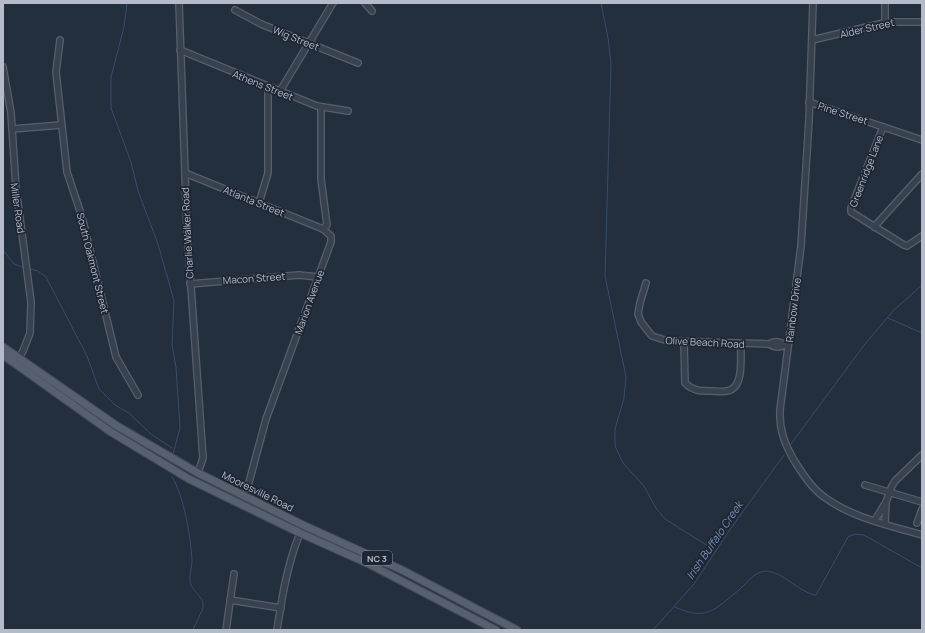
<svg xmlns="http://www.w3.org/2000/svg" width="925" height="633" viewBox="0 0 925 633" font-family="Manrope,sans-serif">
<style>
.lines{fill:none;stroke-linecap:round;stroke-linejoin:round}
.stream{stroke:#394c67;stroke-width:1}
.minor-casing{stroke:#565f6c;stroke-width:8}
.major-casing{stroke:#414a57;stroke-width:9}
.minor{stroke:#38414e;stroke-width:5.5}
.major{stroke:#56606e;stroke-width:7}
.labels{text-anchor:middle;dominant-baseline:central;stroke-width:3.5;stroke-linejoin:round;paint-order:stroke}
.shield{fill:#1d2633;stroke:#878f9c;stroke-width:1}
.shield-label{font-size:9px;font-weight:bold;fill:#b4bcc9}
.street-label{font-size:10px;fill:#b4bcc9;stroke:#1d2633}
.water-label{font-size:11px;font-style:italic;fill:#7c92b1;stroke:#1d2633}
</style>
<rect width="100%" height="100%" fill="#242f3e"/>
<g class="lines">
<g class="stream">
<polyline points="127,3 124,27 111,77 111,108 131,162 138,191 158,244 174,301 172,345 176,367 180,428 173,454"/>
<polyline points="601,3 608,38 611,64 605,276 626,377 624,398 615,429 615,446 623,463 644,486 656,508 665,519 716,551"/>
<polyline points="3,250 14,264 25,268"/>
<polyline points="30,269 38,271 46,277 87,356 99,389 115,405 129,413 151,434 172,448"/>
<polyline points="888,318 922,333"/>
<polyline points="791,444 865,344 893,311 922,285"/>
<path d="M172 477C184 495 191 539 192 561 192 568 189 575 190 582 192 590 200 595 203 602V608L193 630"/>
<path d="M675 607C707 622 715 609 739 590 746 584 752 575 761 572 778 566 800 594 816 595L848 537 855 534 864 535 922 568"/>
<polyline points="653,630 694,584 731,528 784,455"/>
</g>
<defs>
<g id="minor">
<polyline points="179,3 187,230 203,458 198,473"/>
<polyline points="365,3 372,11"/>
<path d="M813 3 809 120 801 246 780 410C779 430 785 445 795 462 804 476 813 490 827 499 854 518 891 526 922 535"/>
<polyline points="885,3 885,23"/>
<polyline points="235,10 261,24 358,63"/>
<polyline points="60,40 56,72 67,172 82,217 116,357 138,395"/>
<polyline points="812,40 888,22 922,22"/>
<polyline points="180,50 317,106 348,111"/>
<polyline points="3,67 11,113 16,188 31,302 30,333 23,351 19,358"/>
<polyline points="280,91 333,3"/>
<polyline points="809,102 922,140"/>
<polyline points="883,127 851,208 851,212 904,245 907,246 922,236"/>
<polyline points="12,129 61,125"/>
<polyline points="185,173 323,229"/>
<polyline points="259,203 268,173 268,87"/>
<polyline points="874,227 922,174"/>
<path d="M646 283 640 303 638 314 641 322 652 336 668 341 769 344C777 339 781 344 788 345"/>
<polyline points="190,284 299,275 318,277"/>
<path d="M684 342 685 383C693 391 700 391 711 391 716 391 722 392 727 391 745 388 740 357 741 344"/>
<path d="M769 344C774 347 780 348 785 345"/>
<polyline points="865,485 922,502"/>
<polyline points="245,497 266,419 331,242 331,236 323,229 327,225 321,179 321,107"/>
<polyline points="886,502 892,486 895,481 922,455"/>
<polyline points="875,520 886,502 885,524"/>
<polyline points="917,523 922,509"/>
<polyline points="230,600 281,608"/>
<polyline points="226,630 234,574"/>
<path d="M277 630C282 597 287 565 300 533"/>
</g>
<g id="major">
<polyline points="3,347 117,426 198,473 303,525 402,570 517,630"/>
<polyline points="3,355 111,432 189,479 300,533 369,564 496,630"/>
</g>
</defs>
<use href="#minor" class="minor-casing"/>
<use href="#major" class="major-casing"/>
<use href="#minor" class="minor"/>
<use href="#major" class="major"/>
</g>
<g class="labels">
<rect class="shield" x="362" y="551" width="30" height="14" rx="3"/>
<g class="shield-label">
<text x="377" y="558">NC 3</text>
</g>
<g class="street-label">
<text transform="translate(867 28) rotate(-13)">Alder Street</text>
<text transform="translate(296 38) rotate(22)">Wig Street</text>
<text transform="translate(263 85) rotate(22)">Athens Street</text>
<text transform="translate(843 113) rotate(18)">Pine Street</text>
<text transform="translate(866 171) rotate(-69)">Greenridge Lane</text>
<text transform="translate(254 201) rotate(22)">Atlanta Street</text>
<text transform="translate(18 208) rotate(82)">Miller Road</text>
<text transform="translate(187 233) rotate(-93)">Charlie Walker Road</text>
<text transform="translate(93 263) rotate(76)">South Oakmont Street</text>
<text transform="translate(254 278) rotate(-4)">Macon Street</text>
<text transform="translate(309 302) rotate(-70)">Marion Avenue</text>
<text transform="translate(793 310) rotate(-83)">Rainbow Drive</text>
<text transform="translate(705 342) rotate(3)">Olive Beach Road</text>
<text transform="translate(258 491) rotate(26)">Mooresville Road</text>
</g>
<g class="water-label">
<text transform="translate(714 540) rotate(-56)">Irish Buffalo Creek</text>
</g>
</g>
<rect width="925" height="633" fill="none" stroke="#b4bcc9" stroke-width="8"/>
</svg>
